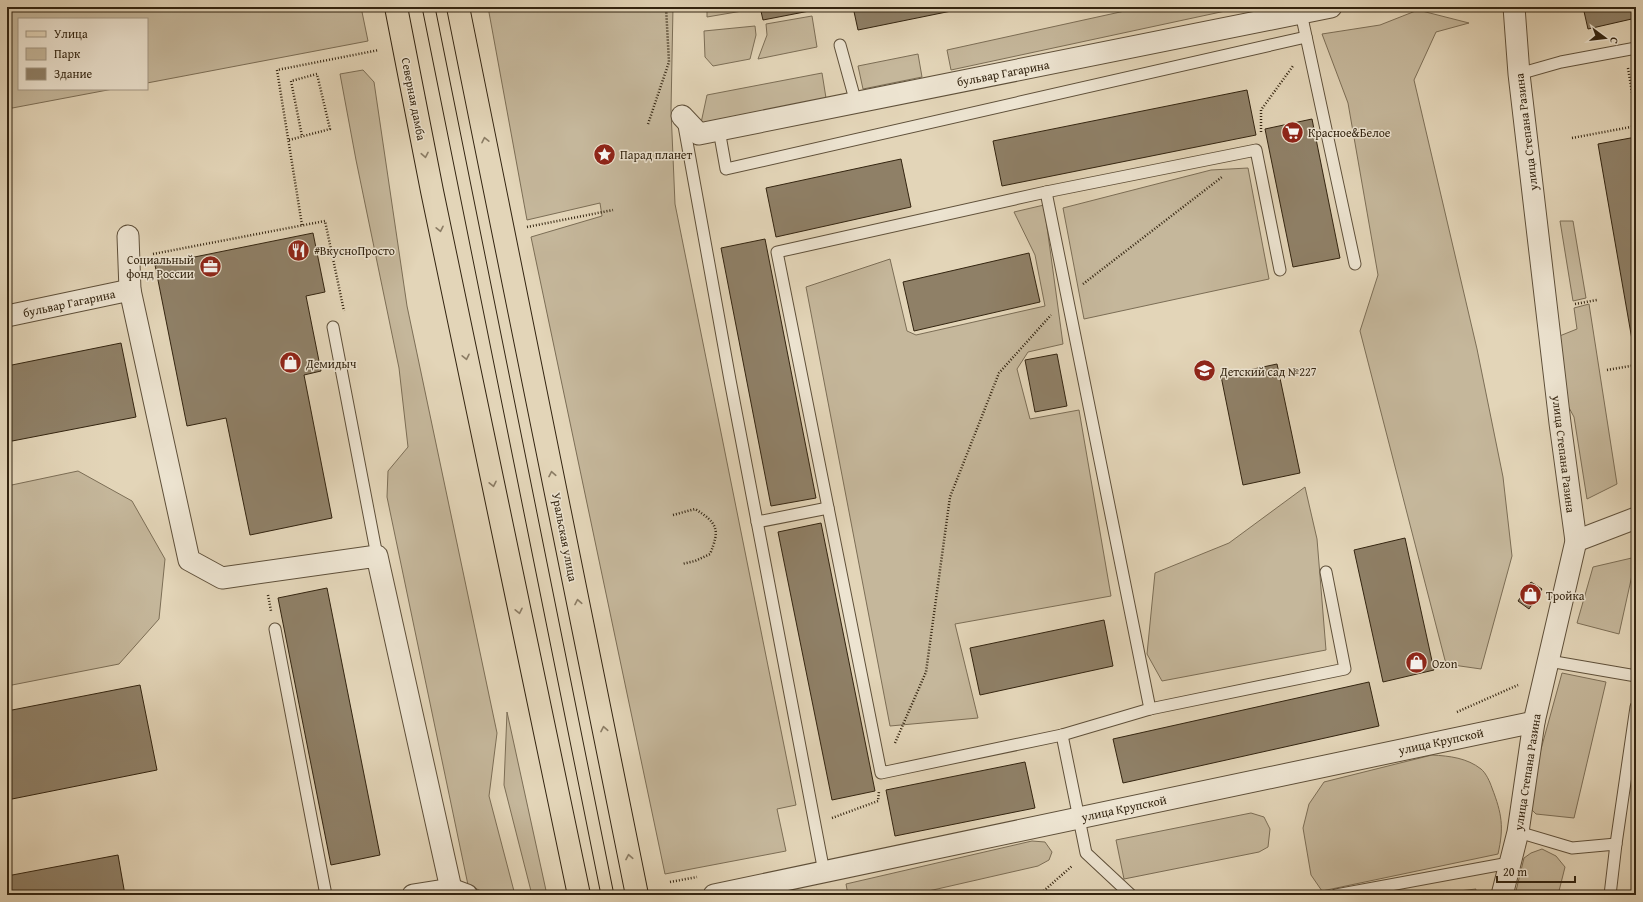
<svg xmlns="http://www.w3.org/2000/svg" width="1643" height="902" viewBox="0 0 1643 902" font-family="'Gentium Book Plus',serif">
<style>
.green{fill:#c5b79b;stroke:#7c6e56}
.building{fill:#8f8067;stroke:#332410}
.lines{fill:none;stroke-linecap:round;stroke-linejoin:round}
.service-casing{stroke:#5f503a;stroke-width:13}
.minor-casing{stroke:#5f503a;stroke-width:23}
.primary-casing{stroke:#332410;stroke-width:24}
.path{stroke:#332410;stroke-width:2.5;stroke-dasharray:1 2;stroke-linecap:butt}
.service{stroke:#ede4d1;stroke-width:11}
.minor{stroke:#ede4d1;stroke-width:21}
.primary{stroke:#e3d5b8;stroke-width:22}
.tram{stroke:#332410;stroke-width:1}
.oneway{stroke:#8b7c64}
.labels{text-anchor:middle;dominant-baseline:central;stroke-width:3;stroke-linejoin:round;paint-order:stroke}
.street-label{font-size:12px;fill:#332410;stroke:#ede4d1}
.poi-label{font-size:12px;fill:#332410;stroke:#ede4d1;text-anchor:start}
</style>
<rect width="100%" height="100%" fill="#e3d5b8"/>
<filter id="stains"><feTurbulence type="fractalNoise" baseFrequency=".005" numOctaves="4"/><feColorMatrix values="0 0 0 0 .2 0 0 0 0 .09 0 0 0 0 .02 0 0 0 .5 -.17"/></filter>
<radialGradient id="worn" r=".72"><stop offset=".6" stop-color="#630" stop-opacity="0"/><stop offset="1" stop-color="#630" stop-opacity=".3"/></radialGradient>
<g class="green">
<polygon points="7,7 361,7 368,41 147,83 147,19 19,19 19,89 113,89 7,109"/>
<polygon points="488,7 673,7 671,110 675,204 796,805 777,809 786,851 665,874 531,237 602,216 600,203 527,220"/>
<polygon points="707,7 748,7 748,10 707,17"/>
<polygon points="1143,7 1244,7 951,70 947,50"/>
<polygon points="1418,10 1469,23 1436,32 1414,80 1477,349 1503,477 1512,556 1481,669 1446,664 1360,331 1378,275 1348,103 1322,34 1380,25"/>
<polygon points="812,16 817,47 758,59 767,35 766,24"/>
<polygon points="755,26 756,35 750,59 713,66 705,57 704,31"/>
<polygon points="918,54 922,77 863,89 858,66"/>
<polygon points="363,70 374,82 407,306 497,733 489,796 515,895 490,895 468,885 387,497 388,471 408,447 399,368 356,160 340,74"/>
<polygon points="822,73 826,98 701,123 707,95"/>
<polygon points="1248,168 1269,279 1084,319 1063,208 1211,170"/>
<polygon points="1044,205 1063,344 1028,352 1017,369 1030,419 1079,410 1111,596 955,624 978,718 890,726 806,287 890,259 907,331 916,335 1045,306 1035,255 1014,212"/>
<polygon points="1560,221 1573,221 1586,298 1573,301"/>
<polygon points="1589,304 1617,484 1587,499 1574,417 1567,404 1557,337 1577,329 1574,308"/>
<polygon points="78,471 132,501 165,559 159,619 119,664 7,686 7,486"/>
<polygon points="1305,487 1317,539 1326,650 1162,681 1147,654 1155,573 1229,543"/>
<polygon points="1636,557 1619,634 1577,623 1593,567"/>
<polygon points="1562,673 1606,682 1574,818 1536,814 1529,807 1535,771"/>
<polygon points="507,712 547,895 532,895 504,785"/>
<path d="M1432 755C1450 756 1467 758 1481 769 1486 773 1490 782 1492 788 1502 814 1504 827 1498 854L1322 891 1311 875 1303 828 1309 804 1324 782Z"/>
<polygon points="1251,813 1264,817 1270,829 1268,847 1259,852 1124,879 1116,840"/>
<polygon points="1032,841 1045,842 1052,852 1049,860 1038,866 911,895 848,895 846,884"/>
<polygon points="1542,849 1556,856 1565,867 1558,895 1515,895 1524,858 1531,853"/>
<polygon points="1476,889 1474,895 1458,895 1459,891"/>
</g>
<g class="building">
<polygon points="760,7 830,7 763,20"/>
<polygon points="853,7 971,7 858,30"/>
<polygon points="1583,7 1634,7 1636,18 1588,29"/>
<polygon points="1247,90 1256,135 1002,186 993,141"/>
<polygon points="1312,119 1340,258 1293,267 1265,129"/>
<polygon points="1636,137 1636,356 1635,357 1598,144"/>
<polygon points="901,159 911,207 776,237 766,188"/>
<polygon points="313,233 325,292 306,296 321,371 304,375 332,518 250,535 226,418 187,426 155,265"/>
<polygon points="765,239 816,498 771,506 721,248"/>
<polygon points="1029,253 1040,302 914,331 903,282"/>
<polygon points="121,343 136,417 7,442 7,366"/>
<polygon points="1057,354 1067,406 1035,412 1025,360"/>
<polygon points="1277,364 1300,473 1243,485 1221,376"/>
<polygon points="821,523 875,791 832,800 778,532"/>
<polygon points="1405,538 1434,670 1383,682 1354,550"/>
<polygon points="1531,582 1542,589 1529,609 1518,601"/>
<polygon points="327,588 380,855 331,865 278,598"/>
<polygon points="1104,620 1113,666 980,695 970,648"/>
<polygon points="1369,682 1379,726 1123,783 1113,739"/>
<polygon points="140,685 157,770 7,800 7,711"/>
<polygon points="1025,762 1035,808 895,836 886,790"/>
<polygon points="118,855 125,895 7,895 7,876"/>
</g>
<g class="lines">
<defs>
<g id="service">
<polyline points="1301,13 1355,264"/>
<polyline points="840,45 856,103"/>
<polyline points="1519,74 1561,62 1636,48"/>
<polyline points="683,120 730,380 824,872"/>
<polyline points="719,130 726,169 1306,37"/>
<polyline points="1046,192 1150,709"/>
<polyline points="1280,270 1256,150 1046,192 777,252 881,773 1062,735 1150,709 1345,669 1326,572"/>
<polyline points="333,327 377,556"/>
<polyline points="757,522 828,508"/>
<polyline points="275,629 326,895"/>
<polyline points="1549,661 1636,676"/>
<polyline points="1062,735 1086,853 1131,895"/>
<polyline points="1518,832 1572,848 1616,844 1610,895"/>
<polyline points="1616,844 1636,707"/>
<polyline points="1336,895 1509,863"/>
</g>
<g id="minor">
<polyline points="682,116 699,134 1331,7"/>
<polyline points="128,236 130,290 189,560 222,578 377,556 451,889"/>
<polyline points="7,316 130,290"/>
<polyline points="1576,541 1636,518"/>
<polyline points="413,895 451,889 467,895"/>
<polyline points="714,895 1534,722"/>
<polyline points="1502,895 1518,832 1534,722 1576,541 1560,423 1519,74 1514,7"/>
</g>
<g id="primary">
<polyline points="396,7 432,191 579,895"/>
<polyline points="458,7 637,895"/>
</g>
</defs>
<use href="#service" class="service-casing"/>
<use href="#minor" class="minor-casing"/>
<use href="#primary" class="primary-casing"/>
<g class="path">
<polyline points="1628,68 1636,117"/>
<polyline points="648,124 669,62 666,7"/>
<polyline points="1261,132 1261,110 1293,66"/>
<polyline points="1572,138 1636,126"/>
<polyline points="289,140 330,129 317,74 291,81 302,136"/>
<polyline points="302,225 277,70 379,50"/>
<polyline points="527,227 613,210"/>
<polyline points="153,254 325,221 344,311"/>
<polyline points="1083,284 1222,177"/>
<polyline points="1575,304 1597,300"/>
<polyline points="1607,370 1636,365"/>
<path d="M673 515 695 509C718 523 720 530 710 554L695 561 682 564"/>
<polyline points="268,595 271,611"/>
<polyline points="1457,712 1518,685"/>
<polyline points="895,743 926,672 950,497 999,373 1051,315"/>
<polyline points="832,818 878,801 879,791"/>
<polyline points="670,882 697,877"/>
<polyline points="1039,895 1072,866"/>
</g>
<use href="#service" class="service"/>
<use href="#minor" class="minor"/>
<use href="#primary" class="primary"/>
<g class="tram">
<polyline points="422,7 601,895"/>
<polyline points="435,7 614,895"/>
</g>
</g>
<defs><path id="oneway-chevron" d="M-2-3.5L2.5 0L-2 3.5" fill="none" stroke-width="1.6" stroke-linecap="round" stroke-linejoin="round"/></defs>
<g class="oneway">
<use href="#oneway-chevron" transform="translate(485 140) rotate(-102)"/>
<use href="#oneway-chevron" transform="translate(425 155) rotate(79)"/>
<use href="#oneway-chevron" transform="translate(440 229) rotate(78)"/>
<use href="#oneway-chevron" transform="translate(466 357) rotate(78)"/>
<use href="#oneway-chevron" transform="translate(552 474) rotate(-101)"/>
<use href="#oneway-chevron" transform="translate(493 484) rotate(78)"/>
<use href="#oneway-chevron" transform="translate(578 602) rotate(-101)"/>
<use href="#oneway-chevron" transform="translate(519 611) rotate(78)"/>
<use href="#oneway-chevron" transform="translate(604 729) rotate(-101)"/>
<use href="#oneway-chevron" transform="translate(629 857) rotate(-101)"/>
</g>
<defs>
<symbol id="supermarket-disc" viewBox="-11 -11 22 22"><circle r="9.5" fill="#8f2418" stroke="#ede4d1"/><path d="M-6-5.5h2.5l.6 2H6L4.5 2H-2.5L-4.4-4H-6ZM-1.5 3.2a1.3 1.3 0 1 0 .1 0ZM3 3.2a1.3 1.3 0 1 0 .1 0Z" fill="#fff"/></symbol>
<symbol id="sight-disc" viewBox="-11 -11 22 22"><circle r="9.5" fill="#8f2418" stroke="#ede4d1"/><path d="M0-6L1.8-2.2L6-1.7L2.9 1.2L3.7 5.4L0 3.3L-3.7 5.4L-2.9 1.2L-6-1.7L-1.8-2.2Z" fill="#fff"/></symbol>
<symbol id="restaurant-disc" viewBox="-11 -11 22 22"><circle r="9.5" fill="#8f2418" stroke="#ede4d1"/><path d="M-5-6h1v4h1v-4h1v4h1v-4h1v5L-1.5 .5V6h-2V.5L-5-1ZM5-6V6H3V1.5H1.5Q1.5-4 5-6Z" fill="#fff"/></symbol>
<symbol id="office-disc" viewBox="-11 -11 22 22"><circle r="9.5" fill="#8f2418" stroke="#ede4d1"/><path d="M-6-3h4V-5.5h4V-3h4V5H-6ZM-1-4.5V-3h2v-1.5ZM-6 0V1H6V0Z" fill="#fff"/></symbol>
<symbol id="shop-disc" viewBox="-11 -11 22 22"><circle r="9.5" fill="#8f2418" stroke="#ede4d1"/><path d="M-5-2.5h2.3a2.7 3.5 0 0 1 5.4 0H5L5.5 6h-11ZM-1.5-2.5h3a1.5 2.3 0 0 0-3 0Z" fill="#fff"/></symbol>
<symbol id="school-disc" viewBox="-11 -11 22 22"><circle r="9.5" fill="#8f2418" stroke="#ede4d1"/><path d="M0-5L7-2L0 1L-7-2ZM-4 1L0 2.5L4 1V4Q0 6-4 4Z" fill="#fff"/></symbol>
</defs>
<g fill-rule="evenodd">
<use href="#supermarket-disc" x="1280" y="120" width="25" height="25"/>
<use href="#sight-disc" x="592" y="142" width="25" height="25"/>
<use href="#restaurant-disc" x="286" y="238" width="25" height="25"/>
<use href="#office-disc" x="198" y="254" width="25" height="25"/>
<use href="#shop-disc" x="278" y="350" width="25" height="25"/>
<use href="#school-disc" x="1192" y="358" width="25" height="25"/>
<use href="#shop-disc" x="1518" y="582" width="25" height="25"/>
<use href="#shop-disc" x="1404" y="650" width="25" height="25"/>
</g>
<g class="labels">
<g class="street-label">
<text transform="translate(1003 73) rotate(-11)">бульвар Гагарина</text>
<text transform="translate(414 99) rotate(79)">Северная дамба</text>
<text transform="translate(1526 132) rotate(-97)">улица Степана Разина</text>
<text transform="translate(69 303) rotate(-12)">бульвар Гагарина</text>
<text transform="translate(1564 454) rotate(83)">улица Степана Разина</text>
<text transform="translate(565 537) rotate(79)">Уральская улица</text>
<text transform="translate(1441 741) rotate(-12)">улица Крупской</text>
<text transform="translate(1527 772) rotate(-81)">улица Степана Разина</text>
<text transform="translate(1124 808) rotate(-12)">улица Крупской</text>
</g>
<g class="poi-label">
<text x="1308" y="132">Красное&amp;Белое</text>
<text x="620" y="154">Парад планет</text>
<text x="314" y="250">#ВкусноПросто</text>
<text x="194" y="259" text-anchor="end">Социальный<tspan x="194" dy="14">фонд России</tspan></text>
<text x="306" y="363">Демидыч</text>
<text x="1220" y="371">Детский сад №227</text>
<text x="1546" y="595">Тройка</text>
<text x="1432" y="663">Ozon</text>
</g>
</g>
<rect width="1643" height="902" fill="none" stroke="#e3d5b8" stroke-width="24"/>
<rect x="8" y="8" width="1627" height="886" fill="none" stroke="#332410" stroke-width="2"/>
<rect x="12" y="12" width="1619" height="878" fill="none" stroke="#332410"/>
<rect x="18" y="18" width="130" height="72" fill="#ede4d1" stroke="#a39784"/>
<rect x="26" y="31" width="20" height="6" fill="#e3d5b8" stroke="#a39784"/>
<text x="54" y="38" font-size="12" fill="#332410">Улица</text>
<rect x="26" y="48" width="20" height="12" fill="#c5b79b" stroke="#a39784"/>
<text x="54" y="58" font-size="12" fill="#332410">Парк</text>
<rect x="26" y="68" width="20" height="12" fill="#8f8067" stroke="#a39784"/>
<text x="54" y="78" font-size="12" fill="#332410">Здание</text>
<g transform="translate(1605 38) rotate(105)" stroke="#ede4d1" stroke-width="3" paint-order="stroke">
<path d="M0-3L7 15L0 10L-7 15Z" fill="#332410"/>
<text y="-6" font-size="11" font-weight="bold" text-anchor="middle" fill="#332410">С</text>
</g>
<path d="M1497 876v6h78v-6" fill="none" stroke="#332410" stroke-width="2"/>
<text x="1503" y="876" font-size="12" fill="#332410" stroke="#ede4d1" stroke-width="3" paint-order="stroke">20 m</text>
<rect width="100%" height="100%" filter="url(#stains)"/>
<rect width="100%" height="100%" fill="url(#worn)"/>
</svg>
